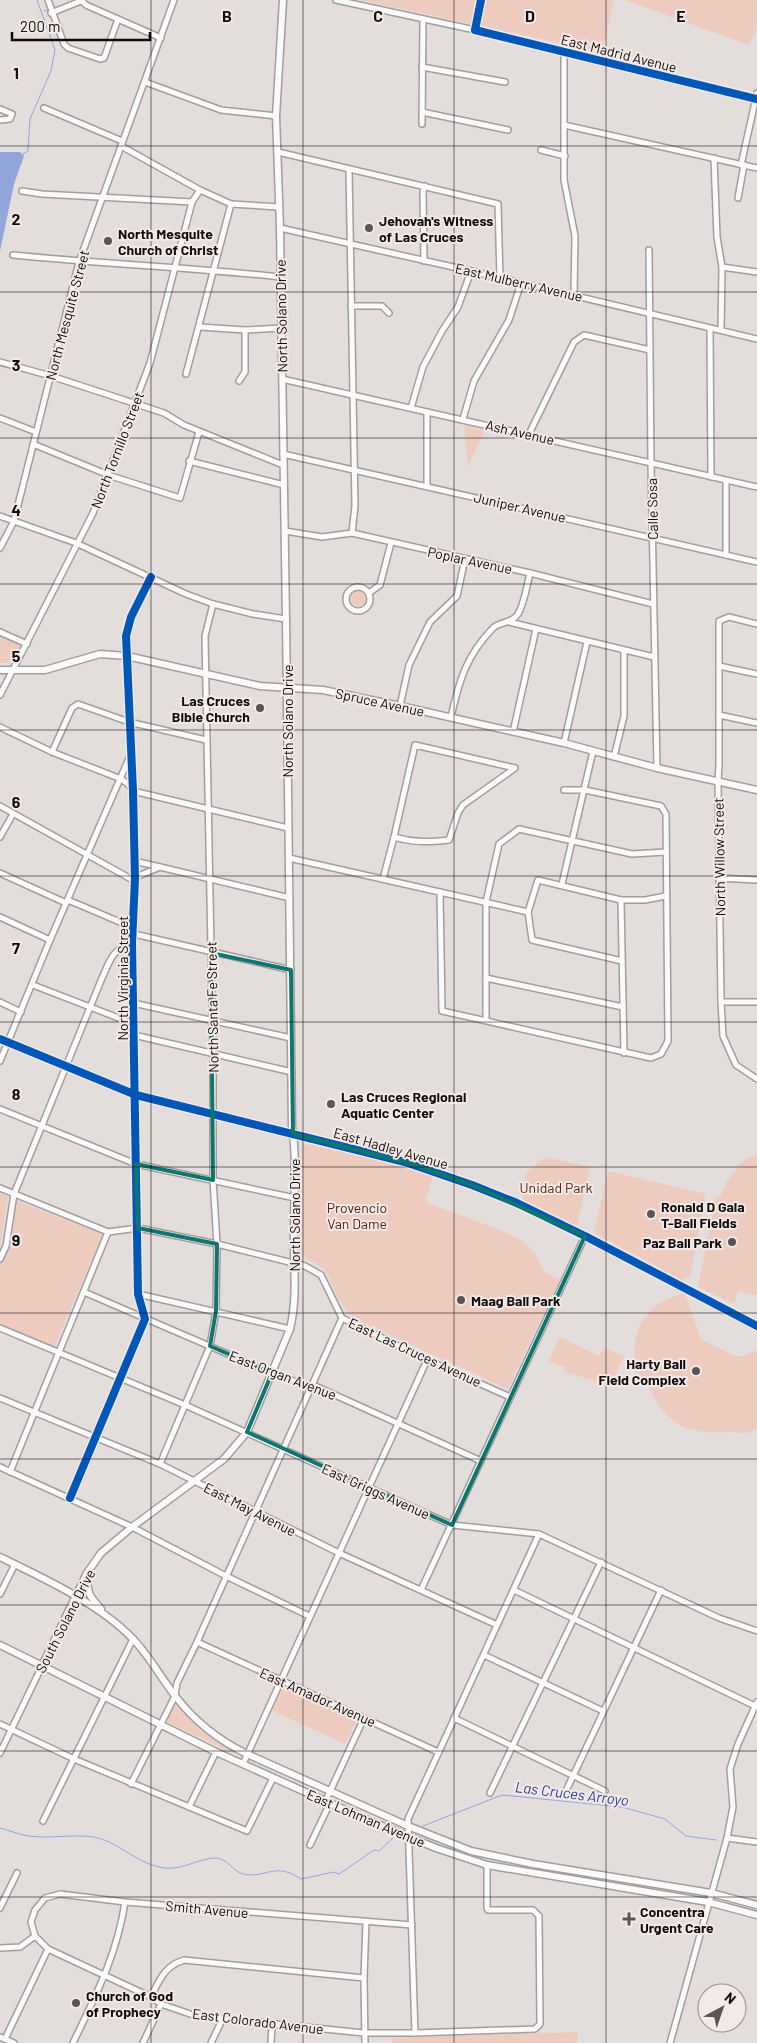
<svg xmlns="http://www.w3.org/2000/svg" width="757" height="2043" viewBox="0 0 757 2043" font-family="Barlow,sans-serif">
<style>
.green{fill:#eecbbf}
.water{fill:#92a6db}
.lines{fill:none;stroke-linecap:round;stroke-linejoin:round}
.stream{stroke:#92a6db;stroke-width:1}
.minor-casing{stroke:#a29e9d;stroke-width:8}
.major-casing{stroke:#a29e9d;stroke-width:9}
.minor{stroke:#fbfafa;stroke-width:5}
.major{stroke:#fbfafa;stroke-width:6}
.cycleway-casing{stroke:#f3e9e6;stroke-width:11}
.cycleway{stroke:#0057b8;stroke-width:8}
.marked{fill:none;stroke:#0f766e;stroke-width:4;stroke-linejoin:round}
.grid{fill:none;stroke:#0f0c0b;stroke-width:1;stroke-opacity:0.55}
.poi-dot{fill:#595554;stroke:#f3e9e6;stroke-width:2}
.labels{text-anchor:middle;dominant-baseline:central;stroke-width:4;stroke-linejoin:round;paint-order:stroke}
.street-label{font-size:14px;fill:#0f0c0b;stroke:#f3e9e6}
.poi-label{font-size:14px;font-weight:bold;fill:#0f0c0b;stroke:#f3e9e6;text-anchor:start}
.park-label{font-size:14px;fill:#571e09;stroke:#f3e9e6}
.water-label{font-size:15px;font-style:italic;fill:#27439d;stroke:#f3e9e6}
.grid-label{font-size:16px;text-anchor:middle;font-weight:bold;fill:#0f0c0b;stroke:#f3e9e6;stroke-width:4;stroke-linejoin:round;paint-order:stroke}
</style>
<rect width="100%" height="100%" fill="#e3dddc"/>
<g class="green">
<polygon points="360,0 614,0 602,52"/>
<polygon points="625,0 757,0 757,28 749,45"/>
<polygon points="464,425 485,430 468,466"/>
<circle cx="358" cy="598" r="8"/>
<polygon points="0,636 22,646 13,663 0,663"/>
<polygon points="306,1144 365,1157 433,1176 426,1200 428,1203 503,1231 524,1242 536,1255 543,1271 560,1279 508,1389 359,1321 348,1313 335,1293 328,1274 316,1263 301,1257 302,1146"/>
<path d="M757 1154V1296L738 1291 734 1304 698 1287 716 1196 720 1197C728 1177 737 1163 757 1154Z"/>
<polygon points="546,1157 590,1167 577,1227 523,1201 526,1173"/>
<polygon points="608,1171 706,1194 690,1276 682,1280 594,1233"/>
<polygon points="0,1193 8,1197 0,1248"/>
<polygon points="15,1200 100,1233 102,1236 54,1348 0,1325 0,1267 10,1240"/>
<path d="M684 1292 701 1339 737 1357 757 1351V1428C739 1438 744 1431 728 1432 682 1435 665 1422 646 1382L637 1379C631 1351 633 1318 662 1302 669 1298 676 1296 684 1292Z"/>
<polygon points="560,1337 599,1356 604,1348 624,1356 611,1385 564,1372 565,1367 548,1362"/>
<polygon points="283,1685 357,1720 345,1744 271,1710"/>
<polygon points="177,1706 198,1728 237,1755 168,1722 168,1719 173,1708"/>
<polygon points="578,2032 577,2043 392,2043 392,2038"/>
</g>
<polygon class="water" points="0,152 20,152 24,156 14,184 0,251"/>
<g class="lines">
<g class="stream">
<polyline points="44,11 48,10"/>
<polyline points="21,155 28,151 30,119 51,71 55,50 37,0"/>
<polyline points="423,1826 502,1795 622,1807 665,1819 686,1836 716,1840"/>
<path d="M0 1828C9 1830 19 1835 29 1836 50 1839 72 1834 94 1837 117 1841 135 1862 159 1867 181 1872 193 1860 214 1858 227 1857 232 1871 243 1874 266 1879 274 1861 301 1879L334 1872 339 1874 374 1850 379 1851 393 1838"/>
</g>
<defs>
<g id="minor">
<polyline points="48,0 64,44 68,48 100,59 104,58 118,19"/>
<polyline points="81,0 86,5 161,38"/>
<polyline points="336,0 475,30 757,99"/>
<polyline points="51,13 81,1"/>
<polyline points="564,52 564,180 575,236 574,295"/>
<polyline points="422,67 505,82"/>
<polyline points="145,82 221,110 276,116"/>
<polyline points="44,108 122,141"/>
<polyline points="0,109 12,114 10,119 0,120"/>
<polyline points="422,112 508,130"/>
<polyline points="422,124 423,19"/>
<polyline points="564,125 757,168"/>
<polyline points="121,146 200,190 231,204 279,207"/>
<polyline points="541,150 565,156"/>
<polyline points="278,152 498,204 500,278"/>
<polyline points="714,158 717,237 722,267 721,330"/>
<polyline points="741,165 757,93"/>
<polyline points="349,169 355,506 352,533"/>
<polyline points="22,191 42,194 192,202"/>
<polyline points="738,198 744,165"/>
<polyline points="280,228 471,271 757,339"/>
<polyline points="649,250 651,463 657,768"/>
<path d="M13 255C102 264 191 267 280 277"/>
<polyline points="424,261 423,191 425,186"/>
<polyline points="722,267 757,272"/>
<polyline points="351,306 382,306 389,313"/>
<polyline points="200,327 245,330 281,328"/>
<polyline points="710,328 711,477"/>
<polyline points="0,362 51,376 164,413 184,425 283,465"/>
<polyline points="186,374 231,204"/>
<polyline points="282,379 757,487"/>
<polyline points="239,381 245,372 245,330"/>
<polyline points="411,408 423,367 442,331 458,307 471,271"/>
<polyline points="0,418 36,432"/>
<polyline points="463,419 474,381 509,320 521,283"/>
<polyline points="529,434 574,342 584,335 650,350"/>
<polyline points="33,444 111,476 180,498 199,432"/>
<polyline points="283,454 757,562"/>
<polyline points="189,461 284,485"/>
<polyline points="427,486 427,412"/>
<polyline points="0,516 76,543 186,594 213,604 253,614 286,619"/>
<polyline points="285,531 322,537 352,533 530,573 653,604"/>
<polyline points="0,548 14,521 79,262 174,0"/>
<polyline points="726,555 726,481"/>
<circle cx="358" cy="599" r="12"/>
<polyline points="369,593 380,585 391,543"/>
<polyline points="509,622 654,657"/>
<polyline points="757,624 729,617 719,621 719,765 718,782 721,1002 723,1036 736,1065 757,1079"/>
<polyline points="0,632 27,644"/>
<polyline points="719,666 757,674"/>
<polyline points="0,695 93,513 150,363 192,202 200,190"/>
<polyline points="400,706 409,665 430,622 457,596 465,559"/>
<polyline points="719,715 757,723"/>
<path d="M451 717C459 681 466 656 493 628 500 621 515 624 520 610 525 599 527 585 530 573"/>
<polyline points="0,727 52,752 121,779 128,784 133,791 288,828"/>
<polyline points="513,732 536,629"/>
<polyline points="564,743 587,642"/>
<path d="M415 745 515 768 463 805 458 813 449 840C429 842 414 843 394 837Z"/>
<polyline points="52,752 72,708 78,704 129,722 206,740"/>
<polyline points="614,757 624,716 624,651"/>
<polyline points="0,806 131,879 160,867 290,898"/>
<polyline points="0,837 13,814"/>
<polyline points="289,858 528,912"/>
<polyline points="134,861 160,867"/>
<polyline points="0,873 66,903"/>
<polyline points="718,878 757,880"/>
<polyline points="383,879 394,837"/>
<polyline points="562,884 593,751"/>
<polyline points="440,892 442,1011 651,1058 661,1054 668,1041 666,814 661,806 585,790 564,790"/>
<polyline points="68,900 134,928"/>
<polyline points="621,900 624,1053"/>
<polyline points="0,917 50,940"/>
<polyline points="134,934 291,970"/>
<polyline points="622,961 532,940 528,912 538,880 621,900 645,900 666,896"/>
<polyline points="486,978 623,1007"/>
<polyline points="33,985 134,1024"/>
<polyline points="0,1002 21,1012"/>
<polyline points="721,1002 757,1002"/>
<polyline points="133,1003 291,1038"/>
<polyline points="486,1020 486,902 499,844 519,829 632,854 666,852"/>
<polyline points="134,1035 292,1072"/>
<polyline points="0,1039 136,1095 405,1162 472,1185 517,1203 585,1236 757,1326"/>
<polyline points="0,1061 50,940 130,756"/>
<polyline points="0,1109 136,1164 295,1198"/>
<polyline points="0,1188 108,1232 138,1228 217,1244 305,1266 321,1275 342,1318 427,1360 510,1397"/>
<path d="M0 1259 6 1246 14 1194 102 978C110 961 112 949 132 943"/>
<polyline points="84,1292 272,1373 305,1385 313,1385 481,1461"/>
<polyline points="138,1294 290,1329"/>
<polyline points="0,1328 185,1405 452,1525 539,1534 719,1618 757,1631"/>
<polyline points="0,1398 160,1464 339,1553 497,1625"/>
<polyline points="160,1464 210,1346 216,1311 217,1244 213,1180 213,1053 205,636 213,604"/>
<polyline points="0,1467 132,1527 226,1576 309,1616"/>
<polyline points="10,1472 108,1232"/>
<polyline points="70,1498 145,1319 138,1294 132,943 135,879 133,791 126,636 131,617 151,577"/>
<polyline points="421,1590 585,1236"/>
<polyline points="514,1590 755,1706"/>
<polyline points="0,1594 15,1564"/>
<polyline points="197,1642 438,1752"/>
<polyline points="484,1655 603,1711"/>
<polyline points="454,1718 605,1791"/>
<polyline points="0,1724 74,1759 247,1831 273,1778"/>
<polyline points="0,1753 42,1666"/>
<polyline points="243,1764 427,1360"/>
<polyline points="131,1784 175,1696 177,1683 197,1642 342,1318"/>
<polyline points="490,1793 601,1562"/>
<polyline points="564,1795 661,1590"/>
<polyline points="326,1800 364,1718"/>
<polyline points="189,1807 216,1752"/>
<polyline points="43,1821 133,1639"/>
<polyline points="727,1838 757,1842"/>
<polyline points="310,1845 330,1803"/>
<polyline points="0,1908 17,1873"/>
<polyline points="35,1936 31,1922 35,1910 45,1898 60,1894 125,1902 412,1925"/>
<polyline points="0,1948 20,1947 35,1936 48,1949 151,1997 161,2004 196,2016 364,2033 415,2033 535,2029 540,2024 539,1916 533,1910 488,1910 487,1908 487,1865"/>
<path d="M151 1997C159 1981 164 1966 184 1960L364 1978"/>
<polyline points="415,2033 408,1819 539,1534"/>
<polyline points="0,2037 14,2043"/>
<polyline points="5,2039 48,1949"/>
<path d="M73 2043C96 1995 117 1955 125 1902"/>
<polyline points="143,2043 161,2004"/>
<polyline points="211,2043 222,2020"/>
<polyline points="271,2043 272,2025"/>
<polyline points="365,2043 364,1978 366,1922"/>
<polyline points="670,2043 727,1838 733,1807 730,1769 738,1744 757,1702"/>
</g>
<g id="major">
<polyline points="0,670 45,670 100,654 127,656 260,686 323,690 400,706 564,743 657,768 757,790"/>
<path d="M0 1557C43 1578 100 1604 133 1639 150 1657 161 1678 176 1697 196 1723 218 1740 247 1754L408 1826 471 1851 533 1864 711 1893 757 1905"/>
<path d="M87 1574C87 1593 89 1596 101 1609"/>
<polyline points="0,1645 216,1752 370,1821 436,1848 487,1865 708,1902 757,1915"/>
<path d="M42 1666 87 1573 101 1553 132 1527 224 1459 247 1432 290 1329C298 1296 293 1263 294 1229 294 1195 297 1160 292 1126L286 619 280 228 276 116 283 0"/>
</g>
</defs>
<use href="#minor" class="minor-casing"/>
<use href="#major" class="major-casing"/>
<use href="#minor" class="minor"/>
<use href="#major" class="major"/>
<defs>
<g id="cycleway">
<polyline points="481,0 475,30 757,99"/>
<polyline points="0,1039 136,1095 405,1162 472,1185 517,1203 585,1236 757,1326"/>
<polyline points="70,1498 145,1319 138,1294 132,943 135,879 133,791 126,636 131,617 151,577"/>
</g>
</defs>
<use href="#cycleway" class="cycleway-casing"/>
<use href="#cycleway" class="cycleway"/>
</g>
<path class="marked" d="M211 953 291 970 293 1134 405 1162 472 1185 585 1236 452 1525 247 1432 272 1373 210 1346 216 1311 217 1244 138 1228 136 1164 213 1180Z"/>
<path class="grid" d="M151 0V2043M303 0V2043M454 0V2043M606 0V2043M0 146H757M0 292H757M0 438H757M0 584H757M0 730H757M0 876H757M0 1022H757M0 1167H757M0 1313H757M0 1459H757M0 1605H757M0 1751H757M0 1897H757"/>
<g class="poi-dot">
<circle cx="369" cy="228" r="5"/>
<circle cx="108" cy="241" r="5"/>
<circle cx="260" cy="708" r="5"/>
<circle cx="331" cy="1104" r="5"/>
<circle cx="651" cy="1214" r="5"/>
<circle cx="732" cy="1242" r="5"/>
<circle cx="461" cy="1300" r="5"/>
<circle cx="696" cy="1371" r="5"/>
<path d="M626.5 1911.5h5v5h5v5h-5v5h-5v-5h-5v-5h5z"/>
<circle cx="76" cy="2003" r="5"/>
</g>
<g class="labels">
<g class="street-label">
<text transform="translate(619 53) rotate(14)">East Madrid Avenue</text>
<text transform="translate(519 282) rotate(13)">East Mulberry Avenue</text>
<text transform="translate(67 315) rotate(-75)">North Mesquite Street</text>
<text transform="translate(281 316) rotate(-91)">North Solano Drive</text>
<text transform="translate(520 432) rotate(13)">Ash Avenue</text>
<text transform="translate(117 450) rotate(-69)">North Tornillo Street</text>
<text transform="translate(520 507) rotate(13)">Juniper Avenue</text>
<text transform="translate(652 509) rotate(-91)">Calle Sosa</text>
<text transform="translate(470 560) rotate(12)">Poplar Avenue</text>
<text transform="translate(380 702) rotate(12)">Spruce Avenue</text>
<text transform="translate(287 721) rotate(-90)">North Solano Drive</text>
<text transform="translate(719 857) rotate(-91)">North Willow Street</text>
<text transform="translate(122 978) rotate(-90)">North Virginia Street</text>
<text transform="translate(212 1007) rotate(-91)">North Santa Fe Street</text>
<text transform="translate(391 1148) rotate(16)">East Hadley Avenue</text>
<text transform="translate(294 1215) rotate(-90)">North Solano Drive</text>
<text transform="translate(415 1352) rotate(25)">East Las Cruces Avenue</text>
<text transform="translate(283 1375) rotate(21)">East Organ Avenue</text>
<text transform="translate(376 1491) rotate(24)">East Griggs Avenue</text>
<text transform="translate(250 1509) rotate(27)">East May Avenue</text>
<text transform="translate(65 1621) rotate(-63)">South Solano Drive</text>
<text transform="translate(318 1697) rotate(24)">East Amador Avenue</text>
<text transform="translate(366 1818) rotate(23)">East Lohman Avenue</text>
<text transform="translate(207 1909) rotate(5)">Smith Avenue</text>
<text transform="translate(258 2021) rotate(7)">East Colorado Avenue</text>
</g>
<g class="poi-label">
<text x="379" y="220">Jehovah's Witness<tspan x="379" dy="16">of Las Cruces</tspan></text>
<text x="118" y="233">North Mesquite<tspan x="118" dy="16">Church of Christ</tspan></text>
<text x="250" y="700" text-anchor="end">Las Cruces<tspan x="250" dy="16">Bible Church</tspan></text>
<text x="341" y="1096">Las Cruces Regional<tspan x="341" dy="16">Aquatic Center</tspan></text>
<text x="661" y="1206">Ronald D Gala<tspan x="661" dy="16">T-Ball Fields</tspan></text>
<text x="722" y="1242" text-anchor="end">Paz Ball Park</text>
<text x="471" y="1300">Maag Ball Park</text>
<text x="686" y="1363" text-anchor="end">Harty Ball<tspan x="686" dy="16">Field Complex</tspan></text>
<text x="640" y="1911">Concentra<tspan x="640" dy="16">Urgent Care</tspan></text>
<text x="86" y="1995">Church of God<tspan x="86" dy="16">of Prophecy</tspan></text>
</g>
<g class="park-label">
<text x="556" y="1187">Unidad Park</text>
<text x="357" y="1207">Provencio<tspan x="357" dy="16">Van Dame</tspan></text>
</g>
<g class="water-label">
<text transform="translate(572 1793) rotate(7)">Las Cruces Arroyo</text>
</g>
</g>
<g class="grid-label">
<text x="227" y="22">B</text>
<text x="378" y="22">C</text>
<text x="530" y="22">D</text>
<text x="681" y="22">E</text>
<text x="16" y="79">1</text>
<text x="16" y="225">2</text>
<text x="16" y="371">3</text>
<text x="16" y="516">4</text>
<text x="16" y="662">5</text>
<text x="16" y="808">6</text>
<text x="16" y="954">7</text>
<text x="16" y="1100">8</text>
<text x="16" y="1246">9</text>
</g>
<g transform="translate(722 2008) rotate(40)"><circle r="24" fill="#f3e9e6" stroke="#98918e"/>
<path d="M0-4L9 19L0 12L-9 19Z" fill="#595554"/>
<text y="-8" font-size="14" font-weight="bold" text-anchor="middle" fill="#0f0c0b">N</text>
</g>
<path d="M12 32v8h138v-8" fill="none" stroke="#0f0c0b" stroke-width="2.5"/>
<text x="20" y="32" font-size="15" fill="#0f0c0b" stroke="#f3e9e6" stroke-width="4" paint-order="stroke">200 m</text>
</svg>
